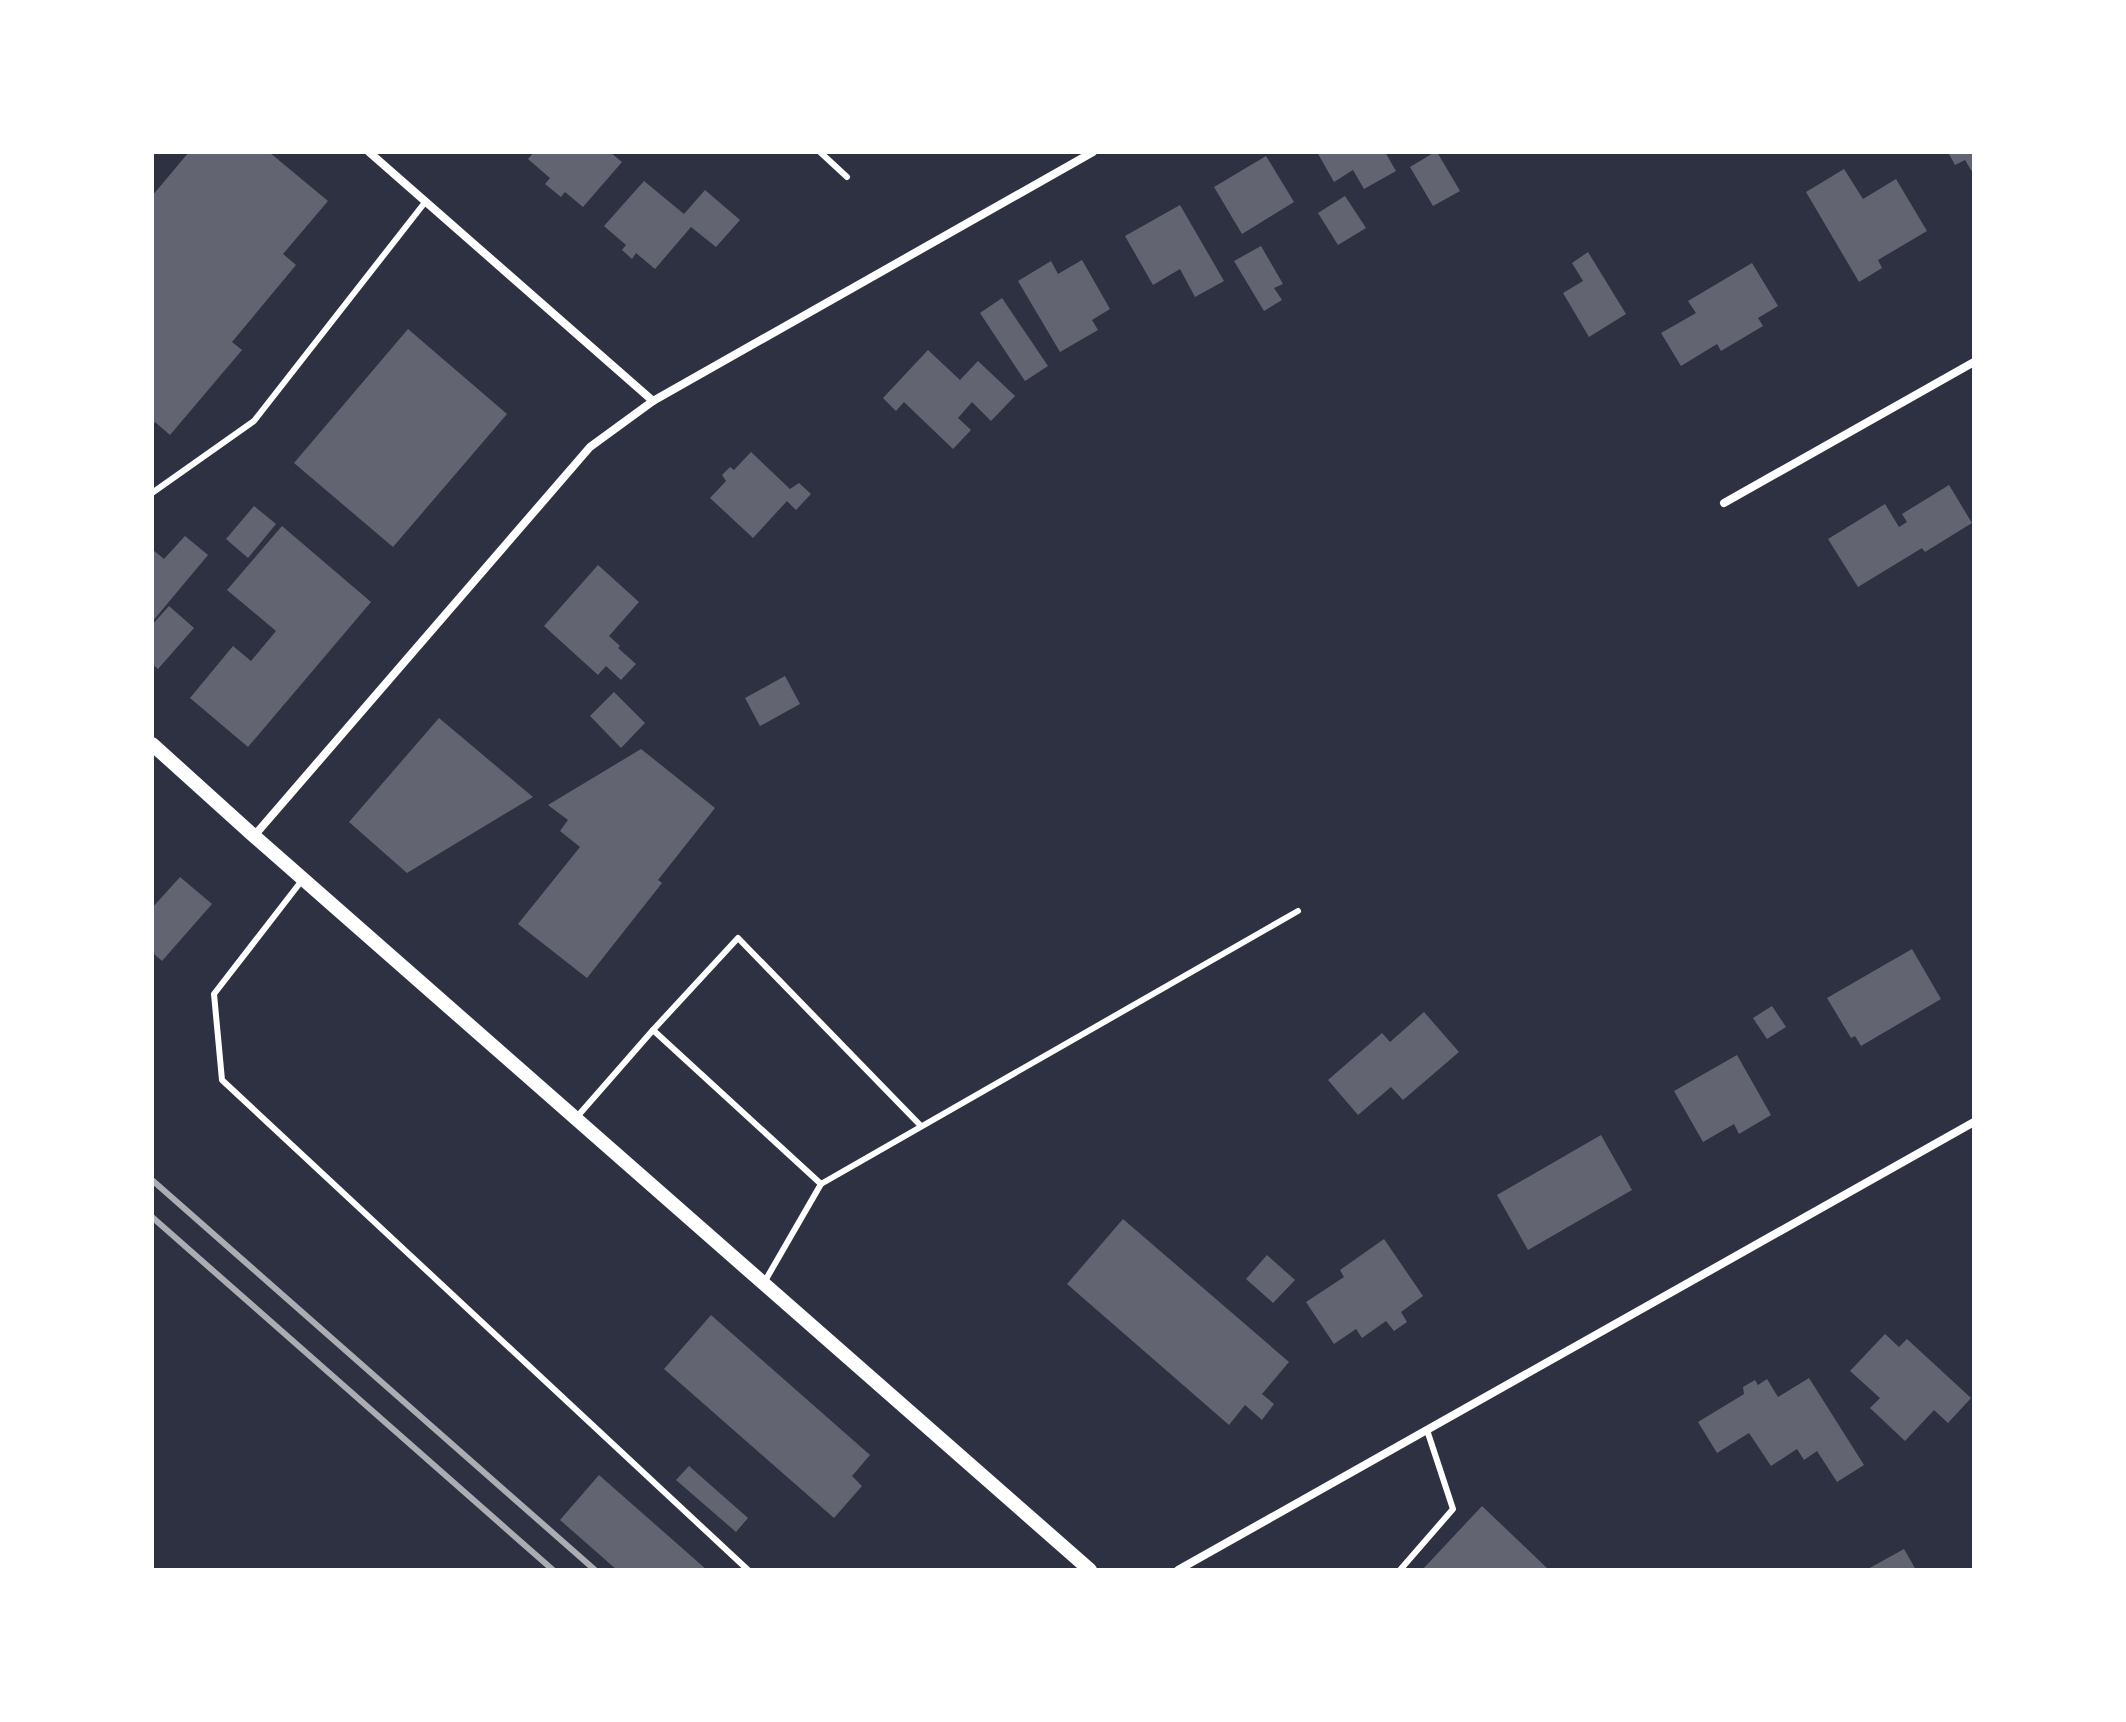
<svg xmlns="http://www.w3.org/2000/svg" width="2126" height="1722" viewBox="0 0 2126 1722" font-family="'Space Grotesk',sans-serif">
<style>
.building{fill:#626471}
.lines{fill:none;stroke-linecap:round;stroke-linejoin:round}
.service{stroke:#fff;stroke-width:6}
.minor{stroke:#fff;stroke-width:8}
.tertiary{stroke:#fff;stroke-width:14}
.rail{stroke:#abadb3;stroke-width:6}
</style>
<rect width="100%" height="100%" fill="#2d3142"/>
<g class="building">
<polygon points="189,152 269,152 328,201 283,254 296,265 232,342 242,350 170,435 155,422 152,426 152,196"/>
<polygon points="534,152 610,152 622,162 583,207 565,192 561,197 545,184 550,178 528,159"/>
<polygon points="1317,152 1385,152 1396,171 1364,189 1353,170 1334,182"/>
<polygon points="1435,152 1437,152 1460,191 1433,206 1410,167"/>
<polygon points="1948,152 1974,152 1974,175 1965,160 1955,165"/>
<polygon points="1266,156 1294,202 1242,234 1214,187"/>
<polygon points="1844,169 1863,199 1896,179 1927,231 1878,260 1882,268 1859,282 1806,192"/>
<polygon points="644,181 684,214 705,190 740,220 716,247 691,227 655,269 636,253 632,259 622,250 626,245 604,226"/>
<polygon points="1345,196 1366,228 1338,245 1318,213"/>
<polygon points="1180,205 1224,281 1195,297 1180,269 1153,285 1125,236"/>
<polygon points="1261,246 1283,284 1274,288 1282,300 1264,311 1234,261"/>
<polygon points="1588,252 1626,314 1589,337 1563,293 1583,281 1572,263"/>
<polygon points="1082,260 1110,309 1092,320 1098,330 1060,352 1018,281 1051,261 1058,274"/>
<polygon points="1752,263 1778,306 1758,318 1763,326 1721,351 1717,344 1681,366 1661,333 1696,313 1688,301"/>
<polygon points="1002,298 1048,366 1025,381 980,313"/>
<polygon points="408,329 507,414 393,547 294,463"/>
<polygon points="928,350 960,380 978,361 1015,396 991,421 972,402 958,418 971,430 953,449 904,402 896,411 883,398"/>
<polygon points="751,452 790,489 799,483 811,494 796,510 787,501 753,538 710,498 726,481 722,475 730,467 734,470"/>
<polygon points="1949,485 1972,523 1925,552 1922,548 1858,587 1828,539 1885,504 1899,527 1907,522 1902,514"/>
<polygon points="254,506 276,524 248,558 226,539"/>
<polygon points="282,526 371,602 248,747 190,698 233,646 251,661 276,631 227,590"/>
<polygon points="185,536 208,555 152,622 152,549 164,559"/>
<polygon points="598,565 639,602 609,636 620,646 618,648 636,664 621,680 606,666 598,675 544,626"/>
<polygon points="169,606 194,628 158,669 152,664 152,625"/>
<polygon points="785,676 800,704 760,726 745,698"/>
<polygon points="614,692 645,723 621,748 590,716"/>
<polygon points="439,718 533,797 407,873 349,822"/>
<polygon points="641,749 715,808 658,880 662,883 587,978 518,924 580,847 560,831 568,820 548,805"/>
<polygon points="180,877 212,904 162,961 152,952 152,908"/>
<polygon points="1912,949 1941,999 1861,1046 1855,1036 1851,1038 1827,998"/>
<polygon points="1772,1006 1786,1027 1767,1039 1753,1018"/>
<polygon points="1424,1012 1459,1052 1403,1100 1391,1087 1358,1115 1328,1080 1382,1033 1390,1042"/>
<polygon points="1737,1055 1771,1115 1739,1134 1734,1124 1703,1142 1674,1091"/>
<polygon points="1601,1135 1632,1190 1528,1250 1497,1195"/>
<polygon points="1123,1219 1289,1362 1262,1394 1274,1404 1262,1420 1245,1405 1229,1425 1067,1284"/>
<polygon points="1384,1239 1423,1296 1401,1312 1407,1322 1394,1331 1386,1321 1362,1338 1356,1329 1334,1344 1306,1302 1344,1277 1340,1270"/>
<polygon points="1267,1255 1295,1280 1273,1303 1246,1279"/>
<polygon points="711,1315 870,1455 852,1476 862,1486 834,1518 664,1369"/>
<polygon points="1885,1334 1899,1347 1907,1339 1971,1398 1948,1423 1934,1410 1905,1441 1870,1408 1880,1398 1850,1371"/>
<polygon points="1809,1378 1864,1465 1837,1482 1817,1451 1804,1460 1797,1449 1771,1466 1749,1433 1717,1453 1698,1422 1744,1394 1743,1387 1755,1380 1758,1385 1767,1379 1778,1397"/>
<polygon points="689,1466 748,1518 736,1532 676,1480"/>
<polygon points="599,1475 707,1570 617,1570 560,1520"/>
<polygon points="1482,1506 1549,1570 1422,1570"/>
<polygon points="1904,1549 1916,1570 1866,1570"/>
</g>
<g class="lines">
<g class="service">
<polyline points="820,152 847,177"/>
<polyline points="152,493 254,421 426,201"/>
<polyline points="303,879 214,994 222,1080 748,1570"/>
<polyline points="653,1030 821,1184"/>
<polyline points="576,1118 653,1030 738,938 921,1126"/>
<polyline points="765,1281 821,1184 1298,911"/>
<polyline points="1400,1570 1453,1509 1427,1430"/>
</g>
<g class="minor">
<polyline points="369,152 653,401"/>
<polyline points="1724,503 1974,362"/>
<polyline points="254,836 590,447 653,401 1093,152"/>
<polyline points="1178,1570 1974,1122"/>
</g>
<polyline class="tertiary" points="152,744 254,836 1090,1570"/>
<g class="rail">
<polyline points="152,1180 595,1570"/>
<polyline points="152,1217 553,1570"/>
</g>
</g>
<rect width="2126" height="1722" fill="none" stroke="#ffffff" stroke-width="308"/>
</svg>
